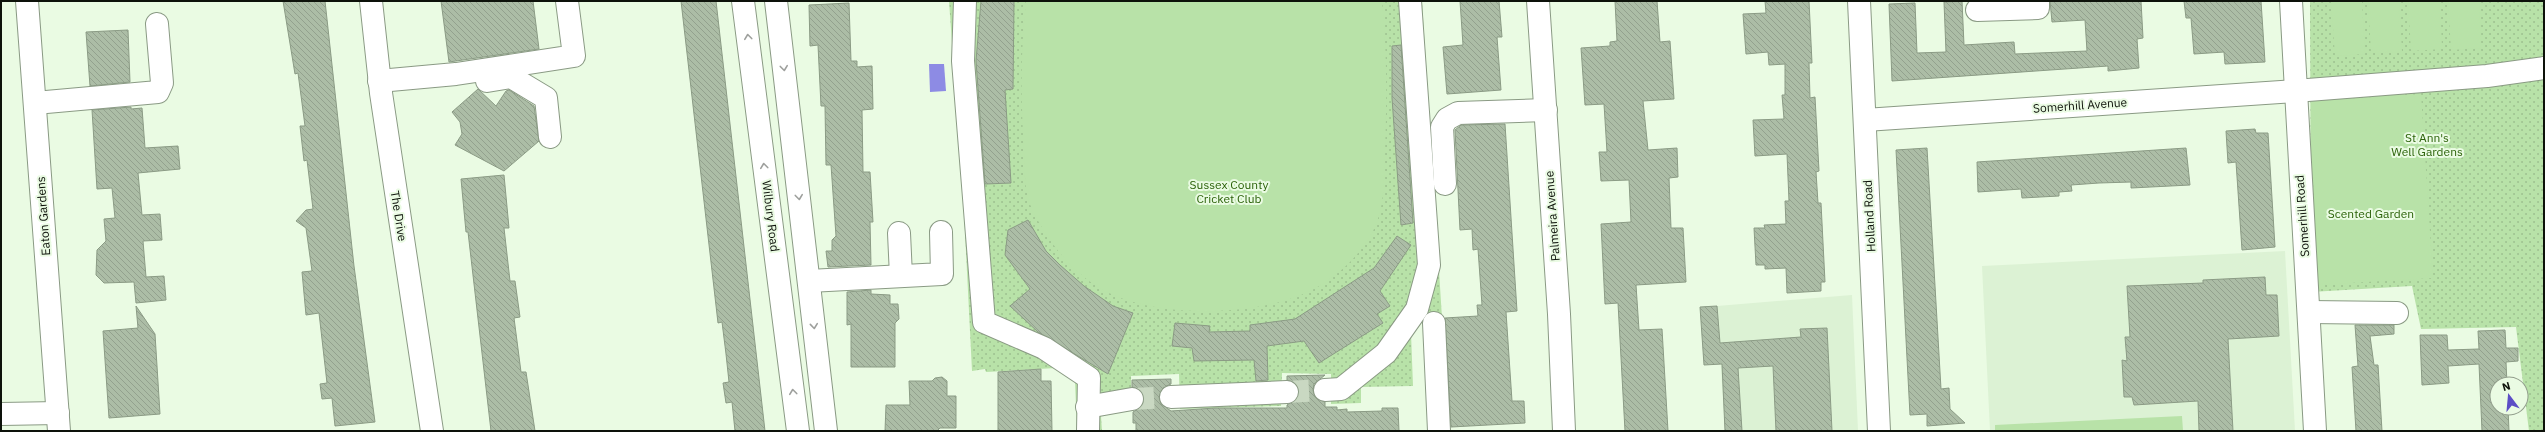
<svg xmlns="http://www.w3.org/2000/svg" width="2545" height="432" viewBox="0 0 2545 432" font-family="'IBM Plex Sans',sans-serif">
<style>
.built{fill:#dcf2d4}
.grass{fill:url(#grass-dots)}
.garden{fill:#b8e2a8}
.water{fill:#8d8be4}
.building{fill:url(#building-back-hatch);stroke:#8b9b85}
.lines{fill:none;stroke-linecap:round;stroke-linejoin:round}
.minor-tunnel{stroke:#c9d8c2;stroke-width:22;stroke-dasharray:22 11;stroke-linecap:butt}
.minor-casing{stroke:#8a9a84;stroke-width:24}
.major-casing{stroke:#8a9a84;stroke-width:24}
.minor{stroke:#fff;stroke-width:22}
.major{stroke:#fff;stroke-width:22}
.oneway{stroke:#9ea09d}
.labels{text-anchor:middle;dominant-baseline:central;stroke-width:4;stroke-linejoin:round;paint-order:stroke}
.street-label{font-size:12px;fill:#0d120a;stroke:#eafbe3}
.park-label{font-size:12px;fill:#2b6209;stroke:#eafbe3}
</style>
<defs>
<pattern id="grass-dots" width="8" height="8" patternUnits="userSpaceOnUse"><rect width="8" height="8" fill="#b8e2a8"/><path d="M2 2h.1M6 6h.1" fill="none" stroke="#9dc18f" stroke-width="1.8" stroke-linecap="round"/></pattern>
<pattern id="building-back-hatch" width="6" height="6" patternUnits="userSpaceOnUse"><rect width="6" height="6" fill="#acbda6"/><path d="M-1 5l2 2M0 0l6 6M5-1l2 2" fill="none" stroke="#93a18e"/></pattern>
</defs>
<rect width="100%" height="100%" fill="#eafbe3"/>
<g class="built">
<polygon points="2285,251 2295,431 1990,431 1982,266"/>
<polygon points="1852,295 1858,431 1725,431 1717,306"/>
</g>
<g class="grass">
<polygon points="949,1 1422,1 1442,318 1418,320 1411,333 1413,386 1361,387 1361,403 1331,404 1331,374 1282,373 1281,406 1180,409 1179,374 1131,376 1132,410 1104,411 1101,416 1102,431 1077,431 1075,381 1056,368 986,372 985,369 972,371 964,212"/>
<polygon points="2310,1 2544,1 2544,431 2529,431 2516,327 2421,329 2412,286 2311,292"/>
</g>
<g class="garden">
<path d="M1026 1H1382C1387 51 1387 100 1385 150 1384 174 1385 200 1377 222 1364 256 1327 287 1293 298 1242 316 1154 317 1105 291 1074 275 1047 241 1032 209 1024 193 1025 172 1024 155 1021 103 1020 53 1026 1Z"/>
<polygon points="2331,1 2362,1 2365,54 2335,56"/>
<polygon points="2368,1 2399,1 2402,52 2371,53"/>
<polygon points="2408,1 2440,1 2442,49 2411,51"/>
<polygon points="2448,1 2479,1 2481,48 2451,50"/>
<polygon points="2421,94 2433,278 2316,285 2311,101"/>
<polygon points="2182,416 2183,431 1995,431 1995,425"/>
</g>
<polygon class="water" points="929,64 944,64 946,91 930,92"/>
<g class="building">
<polygon points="283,1 325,1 354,266 375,422 335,426 332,398 322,399 320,384 327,383 319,313 306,315 302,272 312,271 306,228 296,221 306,210 313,209 307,160 304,161 300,126 305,126 298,73 295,74"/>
<polygon points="441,1 533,1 539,49 449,62"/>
<polygon points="681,1 716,1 765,431 735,431 732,402 726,403 723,383 729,382 726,354 722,322 718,323"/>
<polygon points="981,1 1014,1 1013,89 1005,90 1011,183 985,184 976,61"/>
<polygon points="1460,1 1499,1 1502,37 1497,37 1501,90 1447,94 1443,47 1463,45"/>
<polygon points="1615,1 1657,1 1660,42 1670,41 1674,99 1643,101 1648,150 1677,148 1678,177 1669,178 1671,228 1683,228 1686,282 1636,285 1639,330 1662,329 1668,431 1625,431 1618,303 1605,304 1601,224 1631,222 1629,180 1601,181 1599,152 1607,152 1604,104 1585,105 1581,48 1610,46 1610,42 1617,41"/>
<polygon points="1765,1 1809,1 1812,63 1809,63 1810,98 1815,97 1819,171 1816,172 1818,203 1821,203 1825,282 1821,282 1821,291 1787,293 1786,268 1765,269 1765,265 1756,265 1754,228 1765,228 1764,225 1786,224 1785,201 1789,201 1787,154 1755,156 1753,120 1784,119 1782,95 1785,95 1785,64 1769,65 1768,52 1746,54 1743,14 1766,13"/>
<polygon points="1962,1 1964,45 2014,42 2015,54 2087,51 2085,20 2052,22 2050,1 2141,1 2143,38 2137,39 2139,68 2108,71 2108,66 1892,81 1889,4 1915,3 1917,53 1946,52 1944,2"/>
<polygon points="2184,1 2261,1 2265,62 2225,64 2224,52 2194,54 2191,18 2186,18"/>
<polygon points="849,3 851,61 857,61 857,67 872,66 873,109 862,110 863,172 870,172 873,222 870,222 871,265 828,267 826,251 832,251 832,240 836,236 831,165 826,165 825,106 821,106 818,45 810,46 809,5"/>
<polygon points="128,30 130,82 90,86 86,32"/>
<polygon points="1401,45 1413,223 1401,225 1392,98 1392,46"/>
<polygon points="478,89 496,106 506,91 509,90 534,106 539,141 504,171 455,145 462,134 460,122 452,112"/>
<polygon points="131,107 131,109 142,108 145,148 178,146 180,169 138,173 142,215 160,214 162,240 143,241 146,277 164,276 166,300 136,303 134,282 104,283 96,275 97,250 106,241 104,219 115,218 112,188 97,189 92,110"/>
<polygon points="1505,124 1517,311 1506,312 1512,401 1524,401 1525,423 1451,427 1445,318 1478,316 1477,305 1482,305 1478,249 1473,250 1472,229 1460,230 1455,130 1461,125"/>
<polygon points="2255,129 2256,133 2268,133 2275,247 2242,250 2236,162 2228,163 2226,131"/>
<polygon points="1927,148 1941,389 1949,388 1950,409 1965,423 1927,426 1927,414 1910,415 1896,150"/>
<polygon points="2186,148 2190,185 2131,188 2131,182 2099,183 2071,185 2072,191 2059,192 2059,196 2022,198 2021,189 1978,192 1977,162"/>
<polygon points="504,175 509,228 504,228 510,281 515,281 520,317 514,318 521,372 526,372 535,431 491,431 468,232 466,232 461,179"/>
<polygon points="1028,220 1046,251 1060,265 1084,286 1113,306 1133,313 1108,374 1038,332 1010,306 1030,289 1005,255 1008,230"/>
<polygon points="1397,236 1411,245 1380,291 1390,306 1377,314 1383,323 1319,363 1304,341 1267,346 1268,380 1256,381 1254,360 1194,361 1192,348 1172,346 1175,323 1210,326 1209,332 1250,331 1250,325 1295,319 1374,268"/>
<polygon points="2265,277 2266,295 2277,295 2279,336 2228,339 2233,431 2199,431 2198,401 2134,405 2132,397 2124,397 2122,360 2127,361 2125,337 2130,337 2127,286 2203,283 2203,280"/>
<polygon points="871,290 871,294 890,295 890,304 898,304 899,319 895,323 895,367 851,367 851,324 847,325 847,292"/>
<polygon points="136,306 155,334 160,414 109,418 103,331 138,328"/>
<polygon points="1717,306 1720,343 1801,337 1800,329 1827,328 1832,431 1776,431 1773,366 1738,368 1742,431 1725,431 1722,364 1704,365 1700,307"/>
<polygon points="2355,325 2394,325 2394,334 2370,336 2374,365 2378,365 2382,431 2356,431 2352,367 2358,366"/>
<polygon points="2505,330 2506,348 2518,348 2518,361 2506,362 2507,384 2497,384 2497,408 2508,408 2509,431 2482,431 2479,364 2448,366 2449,383 2422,385 2420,335 2447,335 2448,350 2479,349 2478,331"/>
<polygon points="1041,369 1041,381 1051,381 1052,431 998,431 998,372"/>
<polygon points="1325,375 1314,384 1313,390 1315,397 1325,402 1325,407 1337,407 1337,410 1347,409 1347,412 1382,411 1382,408 1398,408 1399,431 1136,431 1136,423 1133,423 1133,412 1140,408 1144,397 1141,391 1132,387 1132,380 1171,379 1171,384 1164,387 1159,397 1161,404 1171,411 1215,408 1287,408 1287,405 1298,398 1299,392 1297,385 1287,380 1287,376"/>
<polygon points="942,377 947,381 947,396 956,396 956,428 940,428 937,431 885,431 886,405 910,405 909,381 932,381 935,378"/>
</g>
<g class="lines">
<g class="minor-tunnel">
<polyline points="1287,392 1325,390"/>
<polyline points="1132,399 1171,397"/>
</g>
<defs>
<g id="minor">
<polyline points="27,1 59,431"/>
<polyline points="743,1 798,431"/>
<polyline points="776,1 826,431"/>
<polyline points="965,1 963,61 984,322 1044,348 1089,378 1088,431"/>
<polyline points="1538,1 1559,314 1564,431"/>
<polyline points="1859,1 1879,431"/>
<polyline points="2291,1 2315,431"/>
<polyline points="1977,10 2038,8 2038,1"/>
<polyline points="379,81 456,74 574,56 567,1"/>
<polyline points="487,81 511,77 546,98 550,137"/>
<polyline points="35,103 158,92 162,83 157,24"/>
<polyline points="1865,120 2295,91 2487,76 2544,68"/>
<polyline points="1445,184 1442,127 1447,119 1458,113 1546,110"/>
<polyline points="899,233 901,276"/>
<polyline points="809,281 942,274 941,232"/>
<polyline points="2309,312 2397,313"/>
<polyline points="1434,323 1439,431"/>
<polyline points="1325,390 1341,389 1386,353 1417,309 1429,265 1410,1"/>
<polyline points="1171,397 1287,392"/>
<polyline points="1087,407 1132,399"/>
<polyline points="1,414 58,413"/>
</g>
<polyline id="major" points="371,1 381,93 432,431"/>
</defs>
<use href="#minor" class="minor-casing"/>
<use href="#major" class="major-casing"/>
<use href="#minor" class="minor"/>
<use href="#major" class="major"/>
</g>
<defs><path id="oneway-chevron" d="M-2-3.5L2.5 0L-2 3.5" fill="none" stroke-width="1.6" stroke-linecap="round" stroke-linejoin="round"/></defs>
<g class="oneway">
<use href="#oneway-chevron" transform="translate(748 37) rotate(-97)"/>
<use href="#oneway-chevron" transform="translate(784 68) rotate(83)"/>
<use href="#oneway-chevron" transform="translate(764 166) rotate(-97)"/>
<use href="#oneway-chevron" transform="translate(799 197) rotate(83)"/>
<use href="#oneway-chevron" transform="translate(814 326) rotate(84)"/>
<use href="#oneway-chevron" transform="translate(793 392) rotate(-97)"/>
</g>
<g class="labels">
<g class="street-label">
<text transform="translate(2080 105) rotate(-4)">Somerhill Avenue</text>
<text transform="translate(43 216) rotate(-94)">Eaton Gardens</text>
<text transform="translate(399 216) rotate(81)">The Drive</text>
<text transform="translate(771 216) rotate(83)">Wilbury Road</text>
<text transform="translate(1552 216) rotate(-94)">Palmeira Avenue</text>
<text transform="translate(1869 216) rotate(-93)">Holland Road</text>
<text transform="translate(2302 216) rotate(-94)">Somerhill Road</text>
</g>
<g class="park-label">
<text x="2427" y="137">St Ann's<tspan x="2427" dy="14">Well Gardens</tspan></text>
<text x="1229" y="184">Sussex County<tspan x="1229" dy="14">Cricket Club</tspan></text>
<text x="2371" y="213">Scented Garden</text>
</g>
</g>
<rect width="2545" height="432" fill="none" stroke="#0d120a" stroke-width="4"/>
<g transform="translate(2509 396) rotate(344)"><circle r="19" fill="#eafbe3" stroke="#929e8c"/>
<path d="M0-3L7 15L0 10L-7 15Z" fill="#5c4dc6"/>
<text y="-6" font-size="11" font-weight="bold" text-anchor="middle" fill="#0d120a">N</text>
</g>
</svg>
